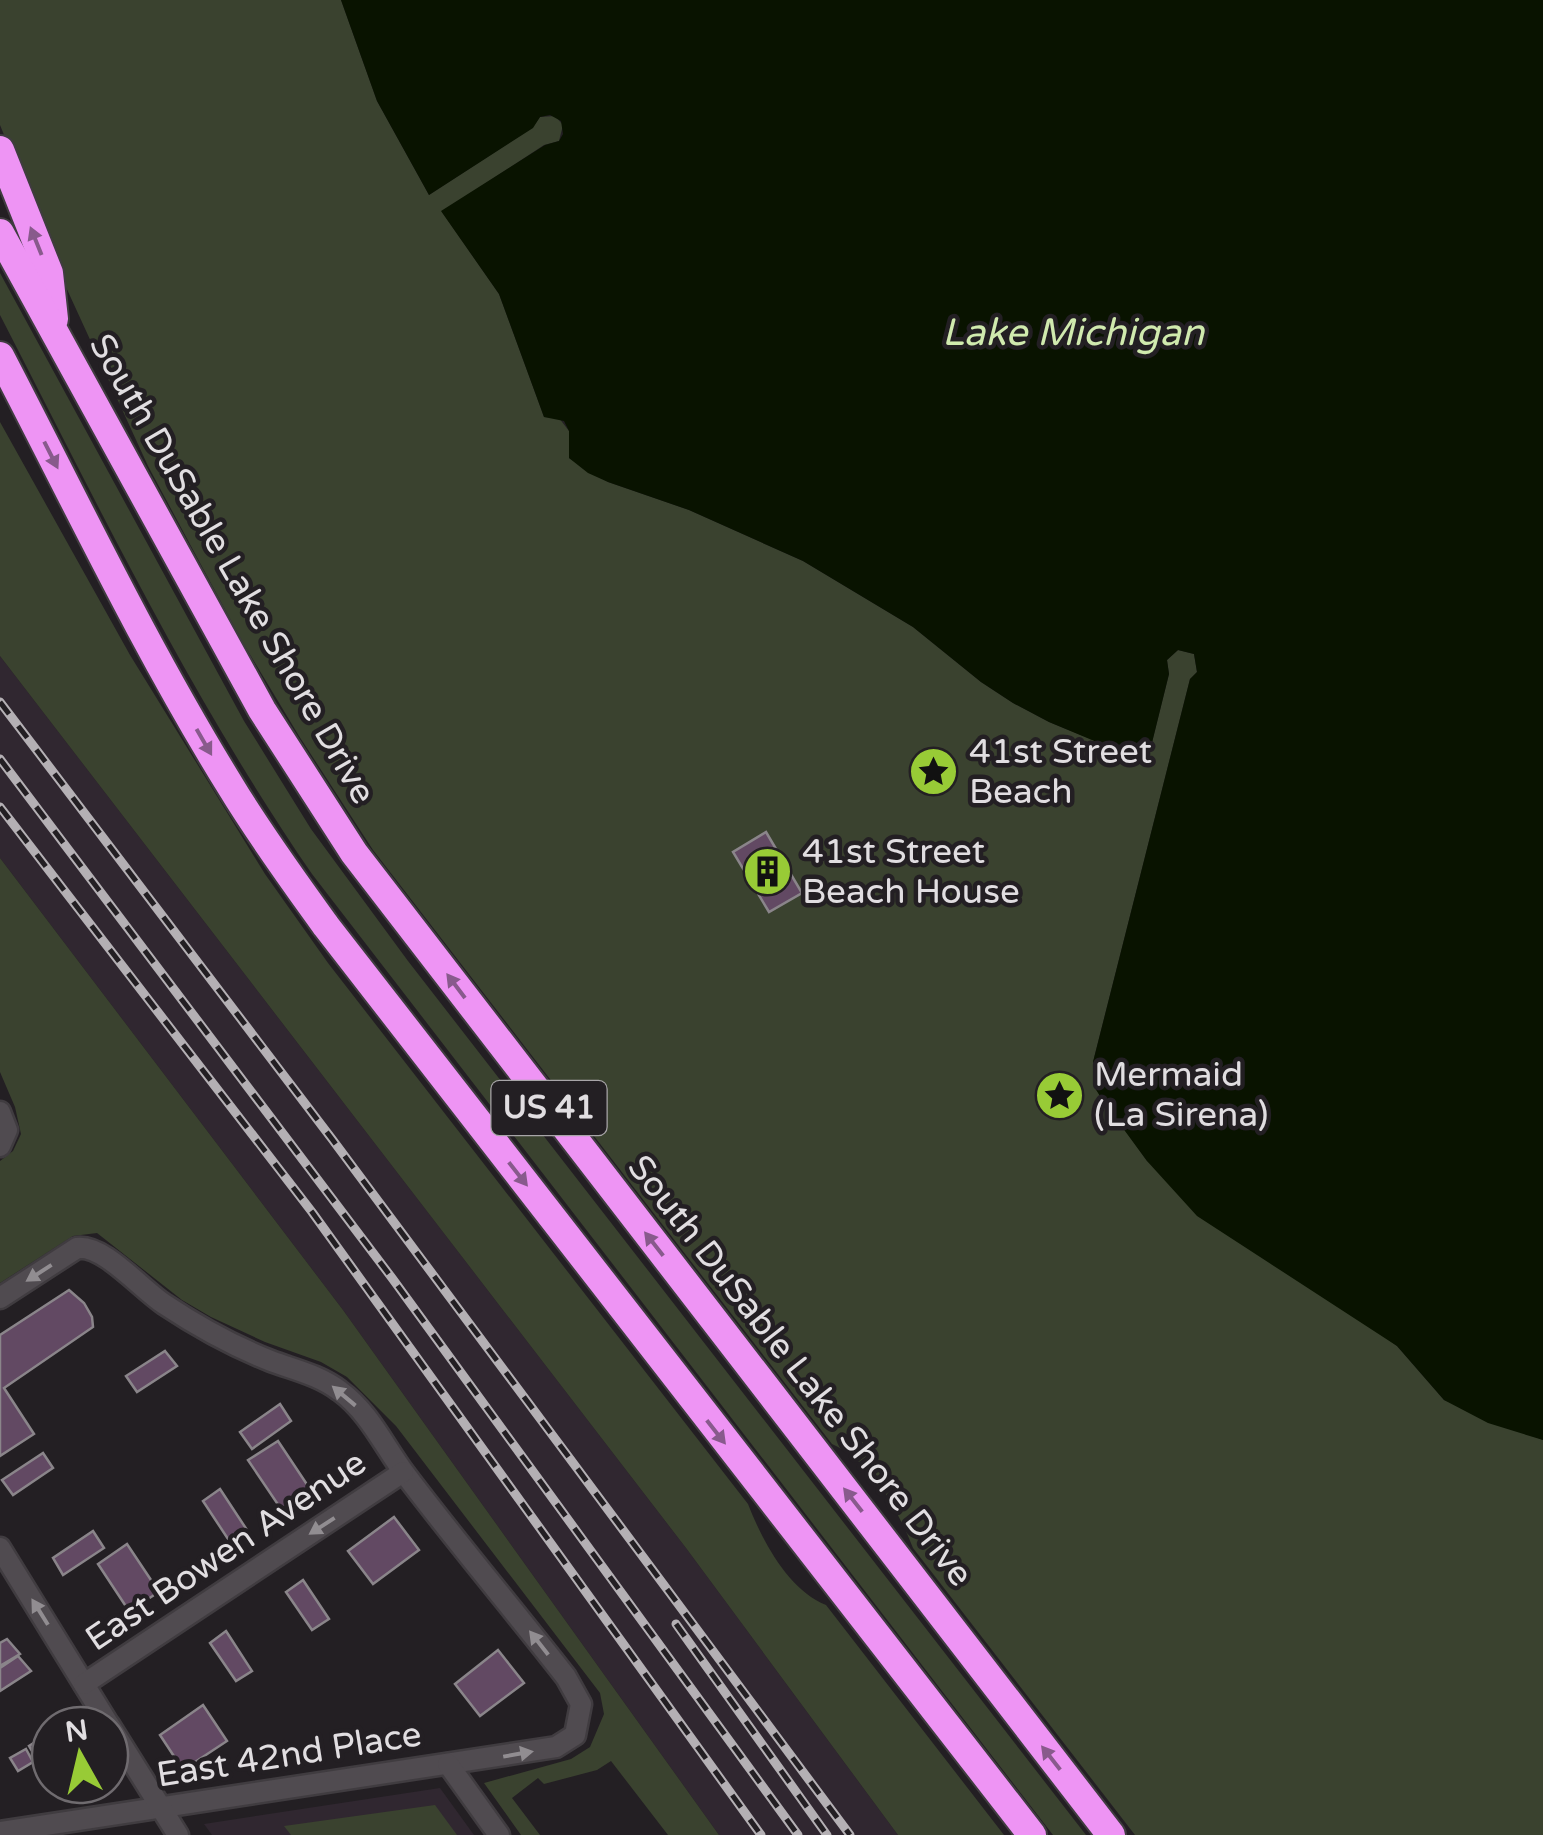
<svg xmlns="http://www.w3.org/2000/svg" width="1543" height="1835" viewBox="0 0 1543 1835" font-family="'Varela Round',sans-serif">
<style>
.built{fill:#302730}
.green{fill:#3a422f}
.water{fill:#091300}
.building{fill:#624963;stroke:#8a858a;stroke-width:2.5}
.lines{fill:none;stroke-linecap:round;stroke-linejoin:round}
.minor-casing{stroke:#403c40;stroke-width:25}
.highway-casing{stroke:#403c40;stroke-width:32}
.minor{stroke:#504b50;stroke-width:20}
.highway{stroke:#ee94f4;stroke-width:28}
.rail-casing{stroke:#b4b0b4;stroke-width:9}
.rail{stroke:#231f23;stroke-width:5;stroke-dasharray:15;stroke-linecap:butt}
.oneway{fill:#885a8c}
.oneway2{fill:#918d91}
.labels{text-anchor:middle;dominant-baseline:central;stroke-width:9;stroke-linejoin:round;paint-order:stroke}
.shield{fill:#231f23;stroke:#a8a5a8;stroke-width:2.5}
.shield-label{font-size:32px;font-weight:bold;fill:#e1dee1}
.street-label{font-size:35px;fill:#e1dee1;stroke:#231f23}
.poi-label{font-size:35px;fill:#e1dee1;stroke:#231f23;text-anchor:start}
.water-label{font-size:38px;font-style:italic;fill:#d0eaae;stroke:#231f23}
</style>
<rect width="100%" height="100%" fill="#231f23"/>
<g class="built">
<polygon points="0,656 686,1548 898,1835 719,1835 343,1310 0,858"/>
<polygon points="440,1788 474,1835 212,1835 204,1824"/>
</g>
<g class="green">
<path d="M0 0H341L377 101 429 195 532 128 540 117 555 116 563 125 559 141 544 145 442 212 499 294 544 417 559 418 569 431V458L608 482 689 510 803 561 913 627 981 682 1013 703 1049 722 1147 762 1169 674 1167 660 1178 650 1194 654 1197 672 1190 679 1093 1062 1095 1088 1147 1161 1397 1346 1444 1400 1543 1440V1835H1135L913 1548C897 1508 872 1462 832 1444L373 850 299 736 243 643 148 466 65 285 0 125Z"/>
<path d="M0 273 244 721 311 829 408 961 1086 1835H1053L312 874C190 697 98 505 0 315Z"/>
<path d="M0 422 130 655 265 874 328 963 748 1504C762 1540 788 1590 826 1605L1004 1835H898L686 1548 0 656Z"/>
<polygon points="0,858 343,1310 719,1835 668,1835 611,1761 597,1770 544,1784 538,1778 512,1798 540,1835 521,1835 484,1783 571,1759 590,1747 604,1714 600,1693 396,1426 347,1377 321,1362 265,1342 211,1317 182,1300 97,1233 73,1236 0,1283 0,1161 13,1151 21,1134 15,1107 0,1072"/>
<polygon points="435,1805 457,1835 291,1835 284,1826"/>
</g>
<polygon class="water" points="341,0 1543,0 1543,1440 1488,1423 1444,1400 1397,1346 1197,1216 1147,1161 1103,1101 1095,1088 1093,1062 1190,679 1197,672 1194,654 1178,650 1167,660 1169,674 1147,763 1049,722 1013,703 981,682 913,627 803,561 689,510 608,482 588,473 569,458 569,431 564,421 544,417 499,294 441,211 545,145 559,141 563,134 561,121 550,115 540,117 533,128 429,195 377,101"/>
<g class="building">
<polygon points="766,832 802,893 769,912 733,852"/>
<polygon points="69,1290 84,1303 92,1317 93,1327 4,1388 34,1434 0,1456 0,1335"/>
<polygon points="165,1351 177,1366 137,1392 126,1376"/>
<polygon points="280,1404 291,1421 252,1449 240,1432"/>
<polygon points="278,1441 310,1489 281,1509 248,1460"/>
<polygon points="43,1453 53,1468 13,1495 2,1480"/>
<polygon points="220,1489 247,1530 230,1542 203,1501"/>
<polygon points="394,1517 419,1550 373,1584 348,1551"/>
<polygon points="93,1531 104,1548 63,1575 53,1558"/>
<polygon points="127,1544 159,1592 129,1611 98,1564"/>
<polygon points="303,1580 329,1619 312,1630 286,1592"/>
<polygon points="226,1631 252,1671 236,1681 210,1643"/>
<polygon points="7,1639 20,1654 0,1666 0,1643"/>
<polygon points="498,1650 524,1683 480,1716 455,1684"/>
<polygon points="18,1656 31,1671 0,1691 0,1668"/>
<polygon points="203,1705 227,1741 183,1770 160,1735"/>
<polygon points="50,1733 50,1756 39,1763 29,1746"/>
<polygon points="26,1749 33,1762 18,1771 10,1758"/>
</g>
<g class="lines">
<defs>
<g id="minor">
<polyline points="0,1112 7,1130 0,1146"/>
<path d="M0 1298 77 1248C103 1244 140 1288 164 1304 197 1326 233 1346 271 1361 295 1370 319 1375 340 1391 369 1412 384 1446 405 1474 457 1543 513 1609 566 1677L581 1704 575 1735 556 1747 0 1832"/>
<polyline points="0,1548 109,1725"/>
<polyline points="84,1684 403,1472"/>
<polyline points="110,1726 178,1835"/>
<polyline points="448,1764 499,1835"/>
</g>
<g id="highway">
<polyline points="0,150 49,273 54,319"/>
<polyline points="0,233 262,710 354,853 1111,1835"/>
<path d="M0 356C75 500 145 648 231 787 260 835 293 880 326 926L1032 1835"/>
</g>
</defs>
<use href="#minor" class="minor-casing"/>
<use href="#highway" class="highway-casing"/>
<use href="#minor" class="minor"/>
<use href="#highway" class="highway"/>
<defs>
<g id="rail">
<polyline points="0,702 332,1139 850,1835"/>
<polyline points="0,759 392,1278 798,1835"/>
<polyline points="0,807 312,1212 761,1835"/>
<polyline points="676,1624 827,1835"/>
</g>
</defs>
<use href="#rail" class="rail-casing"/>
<use href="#rail" class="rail"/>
</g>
<defs><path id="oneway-solid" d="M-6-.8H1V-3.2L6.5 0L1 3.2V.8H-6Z" transform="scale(2.5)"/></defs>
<g class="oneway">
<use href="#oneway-solid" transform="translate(36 241) rotate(-112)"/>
<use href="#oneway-solid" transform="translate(51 455) rotate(63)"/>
<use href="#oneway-solid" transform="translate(204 742) rotate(60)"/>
<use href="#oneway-solid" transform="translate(456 986) rotate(-127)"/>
<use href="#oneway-solid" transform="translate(518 1174) rotate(52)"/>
<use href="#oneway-solid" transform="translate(654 1244) rotate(-128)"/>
<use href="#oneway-solid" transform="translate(716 1432) rotate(52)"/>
<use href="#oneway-solid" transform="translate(853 1500) rotate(-128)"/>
<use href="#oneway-solid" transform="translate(1051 1758) rotate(-128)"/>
</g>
<g class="oneway2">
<use href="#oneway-solid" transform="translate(39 1273) rotate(147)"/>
<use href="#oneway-solid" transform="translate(344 1396) rotate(-140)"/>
<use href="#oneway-solid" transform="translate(322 1526) rotate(147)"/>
<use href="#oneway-solid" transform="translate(40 1612) rotate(-122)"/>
<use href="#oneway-solid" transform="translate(539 1643) rotate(-128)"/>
<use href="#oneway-solid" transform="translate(518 1754) rotate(-10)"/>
</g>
<defs>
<symbol id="sight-disc" viewBox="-11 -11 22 22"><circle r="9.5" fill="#98cb36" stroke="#231f23"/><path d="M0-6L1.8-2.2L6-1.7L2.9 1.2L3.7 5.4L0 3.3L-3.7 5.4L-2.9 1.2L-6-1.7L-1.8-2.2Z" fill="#111"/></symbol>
<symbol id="building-disc" viewBox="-11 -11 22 22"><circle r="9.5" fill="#98cb36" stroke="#231f23"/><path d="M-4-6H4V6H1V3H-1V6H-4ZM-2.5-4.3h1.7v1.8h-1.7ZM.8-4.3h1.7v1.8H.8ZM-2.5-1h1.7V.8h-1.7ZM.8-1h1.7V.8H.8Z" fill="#111"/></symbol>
</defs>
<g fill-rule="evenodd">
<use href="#sight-disc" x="906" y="744" width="55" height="55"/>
<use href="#building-disc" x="740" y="844" width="55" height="55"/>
<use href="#sight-disc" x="1032" y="1068" width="55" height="55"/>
</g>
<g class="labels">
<rect class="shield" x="491.5" y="1081" width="115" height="54" rx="8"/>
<g class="shield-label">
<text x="549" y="1108">US 41</text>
</g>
<g class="street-label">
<text transform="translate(232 569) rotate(60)">South DuSable Lake Shore Drive</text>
<text transform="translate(800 1371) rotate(52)">South DuSable Lake Shore Drive</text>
<text transform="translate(226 1551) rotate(-34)">East Bowen Avenue</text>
<text transform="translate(289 1755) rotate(-9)">East 42nd Place</text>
</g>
<g class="poi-label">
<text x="969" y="752">41st Street<tspan x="969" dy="40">Beach</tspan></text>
<text x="802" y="852">41st Street<tspan x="802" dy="40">Beach House</tspan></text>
<text x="1094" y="1075">Mermaid<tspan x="1094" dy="40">(La Sirena)</tspan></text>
</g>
<g class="water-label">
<text x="1073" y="333">Lake Michigan</text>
</g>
</g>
<g transform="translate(80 1755) rotate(352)"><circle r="48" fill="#231f23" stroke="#6f6b6f" stroke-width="2.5"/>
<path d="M0-8L18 38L0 25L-18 38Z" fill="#98cb36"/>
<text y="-15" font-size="28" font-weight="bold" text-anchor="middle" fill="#e1dee1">N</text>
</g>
</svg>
